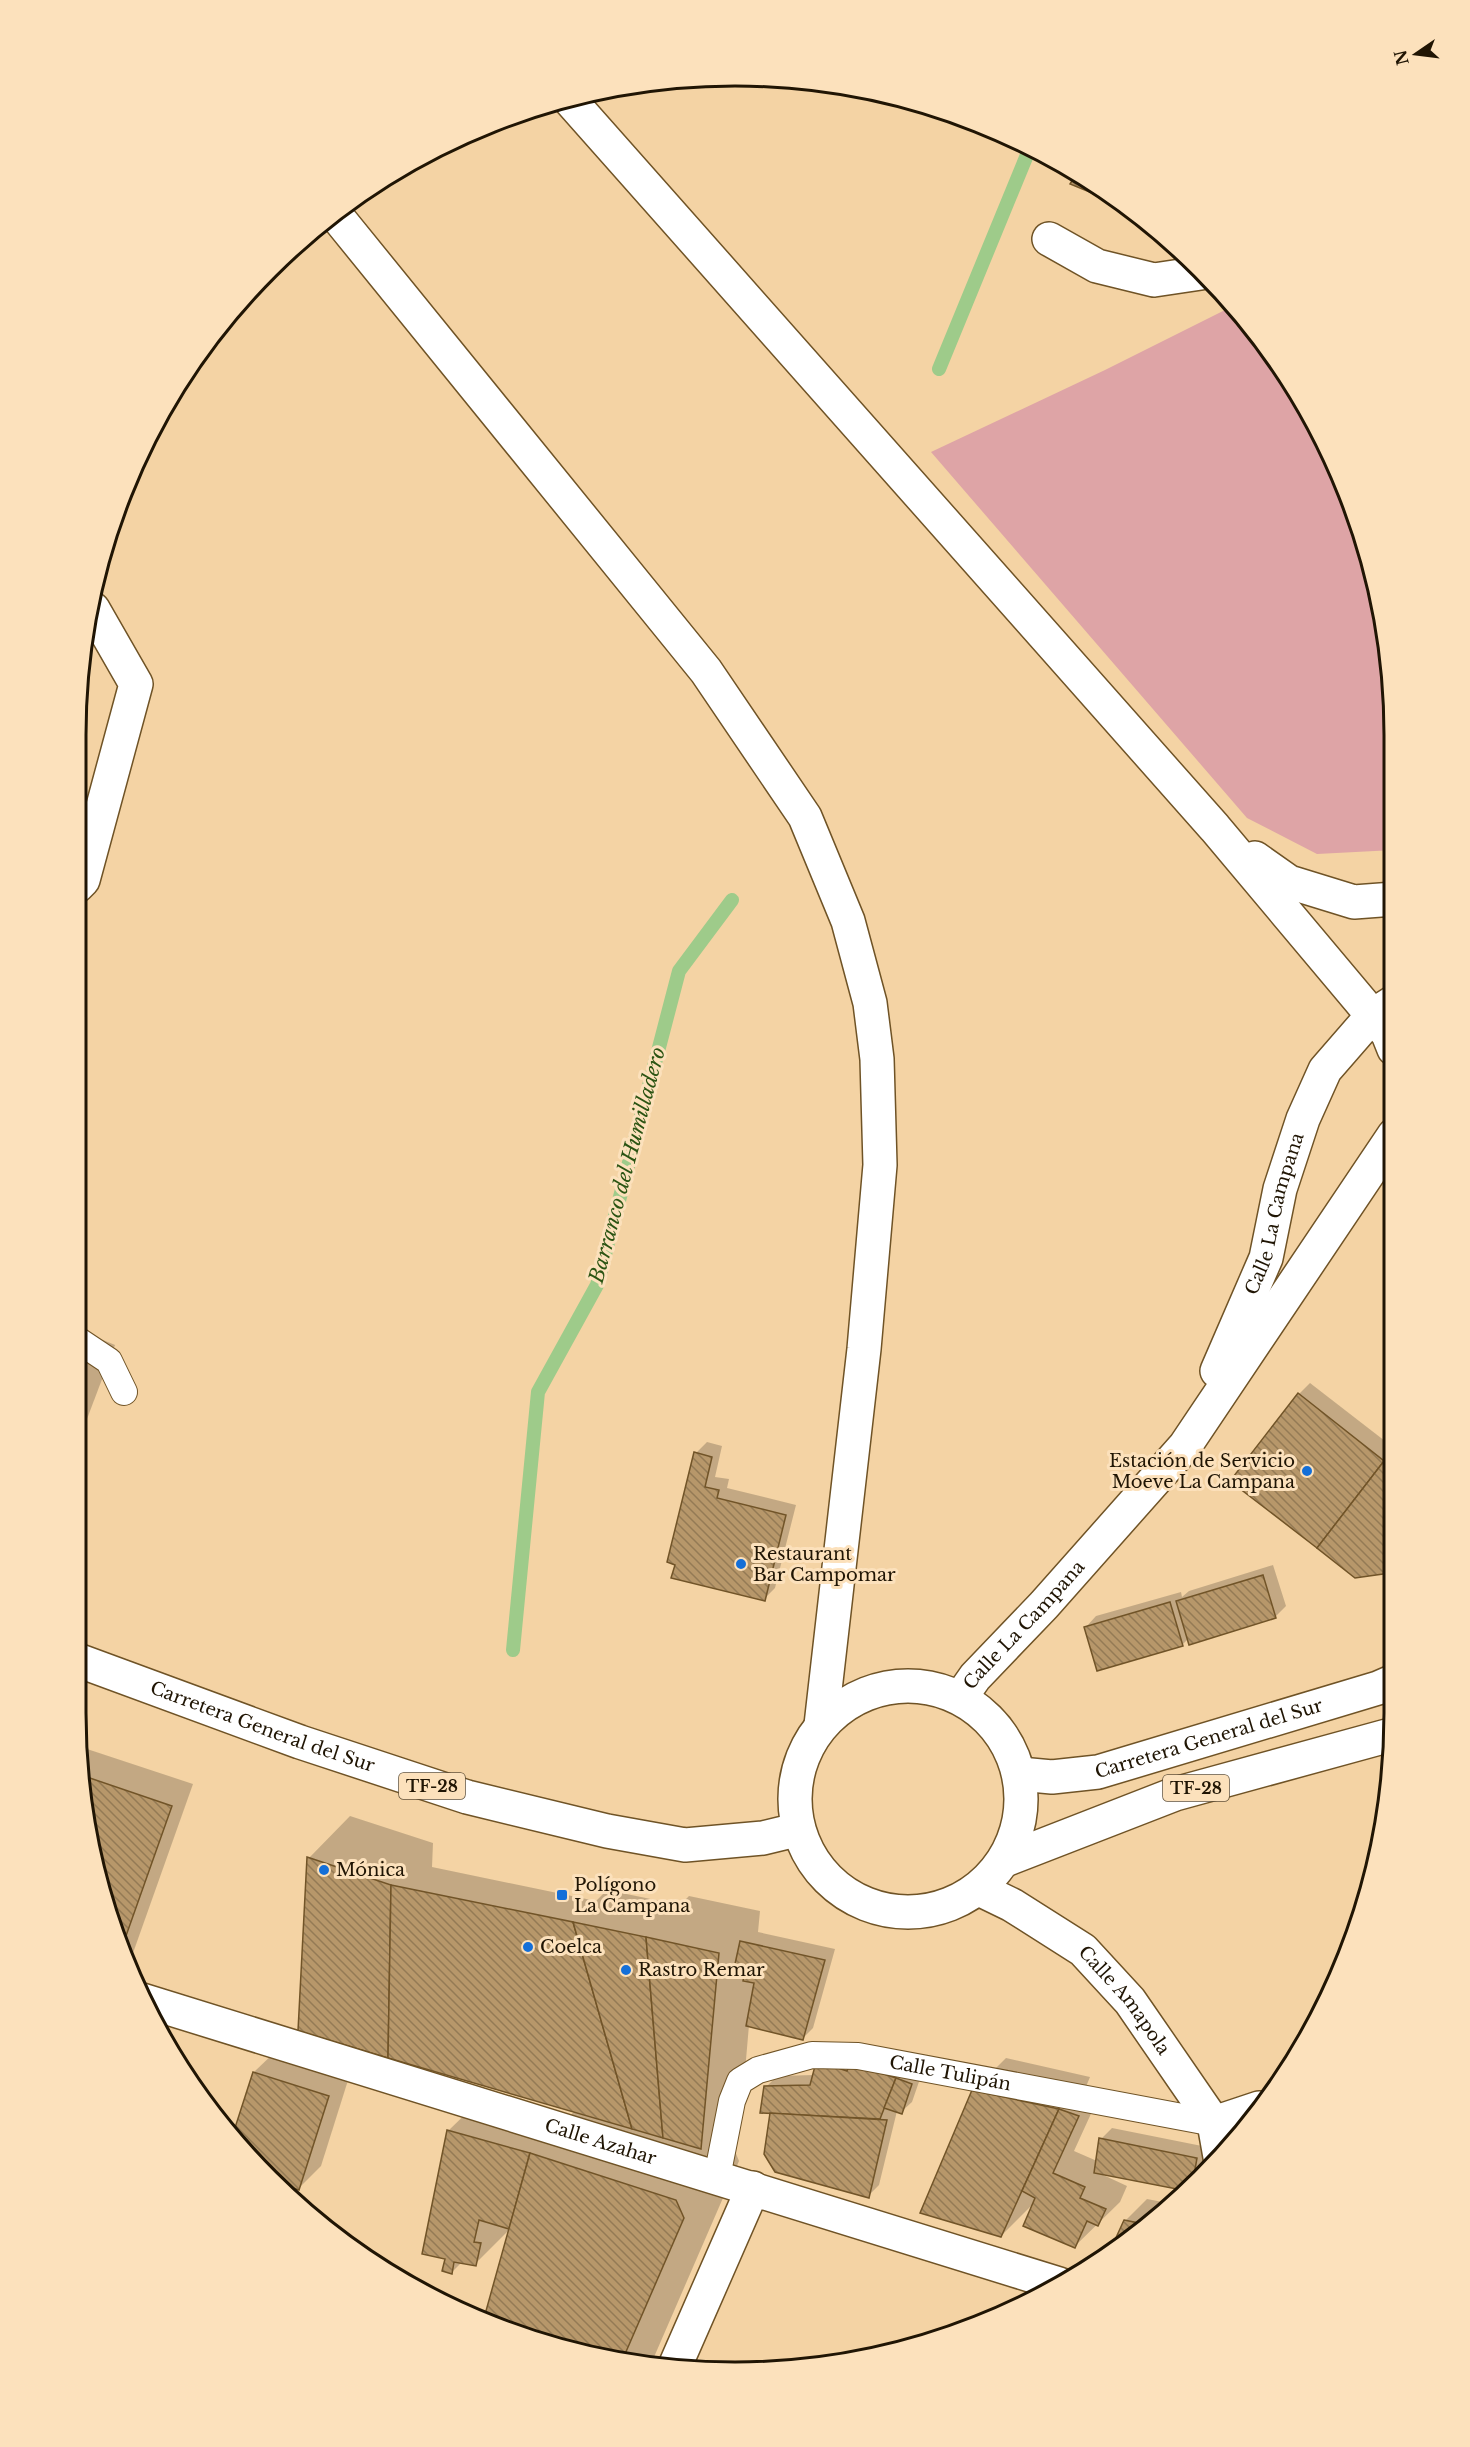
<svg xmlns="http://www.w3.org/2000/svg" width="1470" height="2447" viewBox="0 0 1470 2447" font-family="'Libre Baskerville',serif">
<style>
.green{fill:#dea4a6}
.shadow{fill:#0003}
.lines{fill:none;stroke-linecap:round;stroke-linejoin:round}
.stream{stroke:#9ecb8a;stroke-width:14}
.building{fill:url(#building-back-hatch);stroke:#715428;stroke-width:1.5}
.lane-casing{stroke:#6f5326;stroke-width:28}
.street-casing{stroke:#6f5326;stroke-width:36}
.primary-casing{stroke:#6f5326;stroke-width:36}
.highway-casing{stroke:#6f5326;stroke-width:36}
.lane{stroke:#fff;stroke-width:26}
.street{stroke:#fff;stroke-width:33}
.primary{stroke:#fff;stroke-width:33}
.highway{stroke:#fff;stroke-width:33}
.poi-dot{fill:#146fd8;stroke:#fce1bc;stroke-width:2}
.labels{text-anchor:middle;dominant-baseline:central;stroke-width:6;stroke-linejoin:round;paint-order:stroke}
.shield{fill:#fce1bc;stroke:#62523b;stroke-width:1.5}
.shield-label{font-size:16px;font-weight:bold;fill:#201504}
.street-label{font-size:18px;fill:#201504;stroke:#fce1bc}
.poi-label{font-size:18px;fill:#201504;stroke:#fce1bc;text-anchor:start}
.water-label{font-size:20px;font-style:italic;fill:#2b5413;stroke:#fce1bc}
.rim{fill:none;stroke:#201504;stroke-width:3}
</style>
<defs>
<pattern id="building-back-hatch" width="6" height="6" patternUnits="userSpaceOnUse" patternTransform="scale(1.5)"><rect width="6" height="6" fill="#b7976a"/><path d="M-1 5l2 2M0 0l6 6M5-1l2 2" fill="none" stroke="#947a55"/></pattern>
</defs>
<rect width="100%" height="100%" fill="#f4d3a4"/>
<polygon class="green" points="1235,305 1307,405 1372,564 1394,691 1394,850 1317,854 1247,818 931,452 1105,370"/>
<g class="shadow">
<polygon points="79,1330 115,1345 79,1440"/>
<polygon points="1310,1383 1394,1448 1394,1561 1382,1573 1299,1394"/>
<polygon points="707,1442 722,1446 715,1477 729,1479 727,1488 796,1505 775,1588 764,1599 673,1577 696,1453"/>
<polygon points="1273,1565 1286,1606 1275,1617 1189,1638 1182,1645 1086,1627 1096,1616 1181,1592 1182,1597 1189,1591"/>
<polygon points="81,1747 193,1784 133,1953 125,1961 110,1924 81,1798"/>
<polygon points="350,1816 433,1843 432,1867 596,1901 607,1890 680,1905 689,1896 760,1911 758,1932 835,1949 813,2028 802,2039 749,2025 742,2106 711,2137 732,2144 739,2161 651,2364 607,2359 523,2337 485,2318 510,2229 475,2264 462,2262 452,2272 448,2131 481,2099 564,2121 575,2111 309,1858"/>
<polygon points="277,2050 350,2074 321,2166 299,2188 268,2178 233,2138 254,2072"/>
<polygon points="862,2053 922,2073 912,2102 901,2112 897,2111 879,2185 868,2196 771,2111 766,2087 777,2076 814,2075"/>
<polygon points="1006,2058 1090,2077 1085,2089 1100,2094 1074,2151 1097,2161 1101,2139 1112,2128 1207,2147 1201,2179 1189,2190 1099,2173 1127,2186 1120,2202 1074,2247 1036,2201 1001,2236 973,2091"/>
<polygon points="1147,2199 1173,2204 1137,2236 1125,2221"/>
</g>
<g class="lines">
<g class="stream">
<polyline points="939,369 1027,155 1031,149"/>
<polyline points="513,1650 538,1392 597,1285 679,971 732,900"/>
</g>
</g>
<g class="building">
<polygon points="1077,173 1102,186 1126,207 1070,184"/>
<polygon points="1298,1393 1384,1461 1317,1548 1230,1481"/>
<polygon points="694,1452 712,1457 705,1487 719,1490 717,1498 786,1515 765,1601 671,1578 675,1565 667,1562"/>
<polygon points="1384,1461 1394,1468 1394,1560 1383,1574 1355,1578 1317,1548"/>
<polygon points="1263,1575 1276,1618 1189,1645 1176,1601"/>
<polygon points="1170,1602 1183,1646 1097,1671 1084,1627"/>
<polygon points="81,1775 172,1806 121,1950 110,1924 81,1798"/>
<polygon points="307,1857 391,1885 388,2058 298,2031"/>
<polygon points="391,1885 573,1922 632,2129 388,2058"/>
<polygon points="573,1922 646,1937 663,2138 632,2129"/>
<polygon points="646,1937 719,1953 701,2149 663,2138"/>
<polygon points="740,1941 825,1960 803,2040 746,2026 754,1983 743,1981 746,1966 735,1964"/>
<polygon points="850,2063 896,2078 880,2119 760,2113 764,2086 810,2085 815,2066 829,2065 847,2071"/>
<polygon points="253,2072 329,2096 299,2190 271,2181 232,2137"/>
<polygon points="896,2078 912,2084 902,2114 884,2108"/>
<polygon points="972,2090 1059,2109 1001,2237 920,2213"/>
<polygon points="1059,2109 1079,2116 1053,2173 1085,2187 1080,2198 1106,2209 1098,2226 1087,2221 1075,2248 1023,2226 1035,2198 1022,2191"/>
<polygon points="770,2113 887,2120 869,2198 775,2172 764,2154"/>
<polygon points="447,2130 530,2153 509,2229 479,2220 474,2242 481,2243 476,2266 454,2262 452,2274 442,2271 445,2259 422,2254"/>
<polygon points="1099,2138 1197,2158 1192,2187 1187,2191 1094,2173"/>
<polygon points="530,2153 676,2200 684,2218 622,2361 607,2359 523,2337 484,2318"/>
<polygon points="1124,2220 1149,2225 1137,2236 1109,2253"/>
</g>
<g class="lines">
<defs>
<g id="lane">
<polyline points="79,1341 109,1361 124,1392"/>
<path id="s1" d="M717 2177 732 2101 740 2081 758 2070 812 2055 858 2056 1214 2123"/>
</g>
<g id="street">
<polyline points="1049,239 1097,266 1154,280 1201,273"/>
<polyline points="77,886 83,880 136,684 93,609"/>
<path id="s2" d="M1217 1371 1266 1258 1280 1189 1303 1119 1325 1070 1372 1016 1394 1002"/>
<path id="s3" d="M961 1697 975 1677 1044 1605 1185 1446 1394 1135"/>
<path id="s4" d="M979 1889 1012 1905 1083 1950 1130 2001 1214 2123 1220 2157"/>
<path id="s5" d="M142 2000 1059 2284"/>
<polyline points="1214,2123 1259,2108"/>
<polyline points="675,2366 753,2188"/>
</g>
<g id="primary">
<path id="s6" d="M80 1661 300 1742 467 1797 607 1831 685 1845 763 1838 796 1830"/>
<circle cx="908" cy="1799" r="113"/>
<path id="s7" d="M1020 1774 1052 1777 1098 1772 1378 1688 1394 1681"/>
<polyline points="1005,1860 1175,1794 1394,1734"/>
</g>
<g id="highway">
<polyline points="569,99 1215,828 1388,1034 1394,1049"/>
<polyline points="335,214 706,671 805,817 848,921 870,1003 877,1059 880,1165 864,1349 821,1725"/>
<polyline points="1255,858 1289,882 1354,902 1394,899"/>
</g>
</defs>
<use href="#lane" class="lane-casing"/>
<use href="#street" class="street-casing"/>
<use href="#primary" class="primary-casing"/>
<use href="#highway" class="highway-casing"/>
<use href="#lane" class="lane"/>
<use href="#street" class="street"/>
<use href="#primary" class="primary"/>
<use href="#highway" class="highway"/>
</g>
<g class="poi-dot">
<circle cx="1307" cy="1471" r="6"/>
<circle cx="741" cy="1564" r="6"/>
<circle cx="324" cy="1870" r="6"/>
<rect x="556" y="1889" width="12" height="12" rx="3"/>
<circle cx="528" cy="1947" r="6"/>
<circle cx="626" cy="1970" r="6"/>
</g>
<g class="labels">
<g class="shield">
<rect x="399" y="1773" width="66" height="26" rx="4.5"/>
<rect x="1163" y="1775" width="66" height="26" rx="4.5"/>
</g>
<g class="shield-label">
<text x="432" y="1786">TF-28</text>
<text x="1196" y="1788">TF-28</text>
</g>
<g class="street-label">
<text stroke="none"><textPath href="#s2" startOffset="168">Calle La Campana</textPath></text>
<text stroke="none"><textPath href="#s3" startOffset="96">Calle La Campana</textPath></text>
<text stroke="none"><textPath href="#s6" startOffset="194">Carretera General del Sur</textPath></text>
<text stroke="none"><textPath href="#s7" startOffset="194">Carretera General del Sur</textPath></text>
<text stroke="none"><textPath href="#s4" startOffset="186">Calle Amapola</textPath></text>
<text stroke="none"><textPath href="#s1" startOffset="316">Calle Tulipán</textPath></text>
<text stroke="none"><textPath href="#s5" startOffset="480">Calle Azahar</textPath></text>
</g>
<g class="poi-label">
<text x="1295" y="1461" text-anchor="end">Estación de Servicio<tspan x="1295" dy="21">Moeve La Campana</tspan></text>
<text x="753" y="1554">Restaurant<tspan x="753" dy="21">Bar Campomar</tspan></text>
<text x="336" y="1870">Mónica</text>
<text x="574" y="1885">Polígono<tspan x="574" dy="21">La Campana</tspan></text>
<text x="540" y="1947">Coelca</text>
<text x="638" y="1970">Rastro Remar</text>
</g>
<g class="water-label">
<text transform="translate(627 1165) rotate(-75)">Barranco del Humilladero</text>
</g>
</g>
<path d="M0 0H1470V2447H0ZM735 86H735A649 649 0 0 1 1384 735V1713A649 649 0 0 1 735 2362H735A649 649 0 0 1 86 1713V735A649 649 0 0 1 735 86Z" fill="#fce1bc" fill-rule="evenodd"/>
<path class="rim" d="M735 86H735A649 649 0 0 1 1384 735V1713A649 649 0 0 1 735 2362H735A649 649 0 0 1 86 1713V735A649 649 0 0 1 735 86Z"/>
<g transform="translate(1416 54) rotate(256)" stroke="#fce1bc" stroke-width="4.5" paint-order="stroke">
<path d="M0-4.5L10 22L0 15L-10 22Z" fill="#201504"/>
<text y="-9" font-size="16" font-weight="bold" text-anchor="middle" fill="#201504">N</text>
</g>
</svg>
